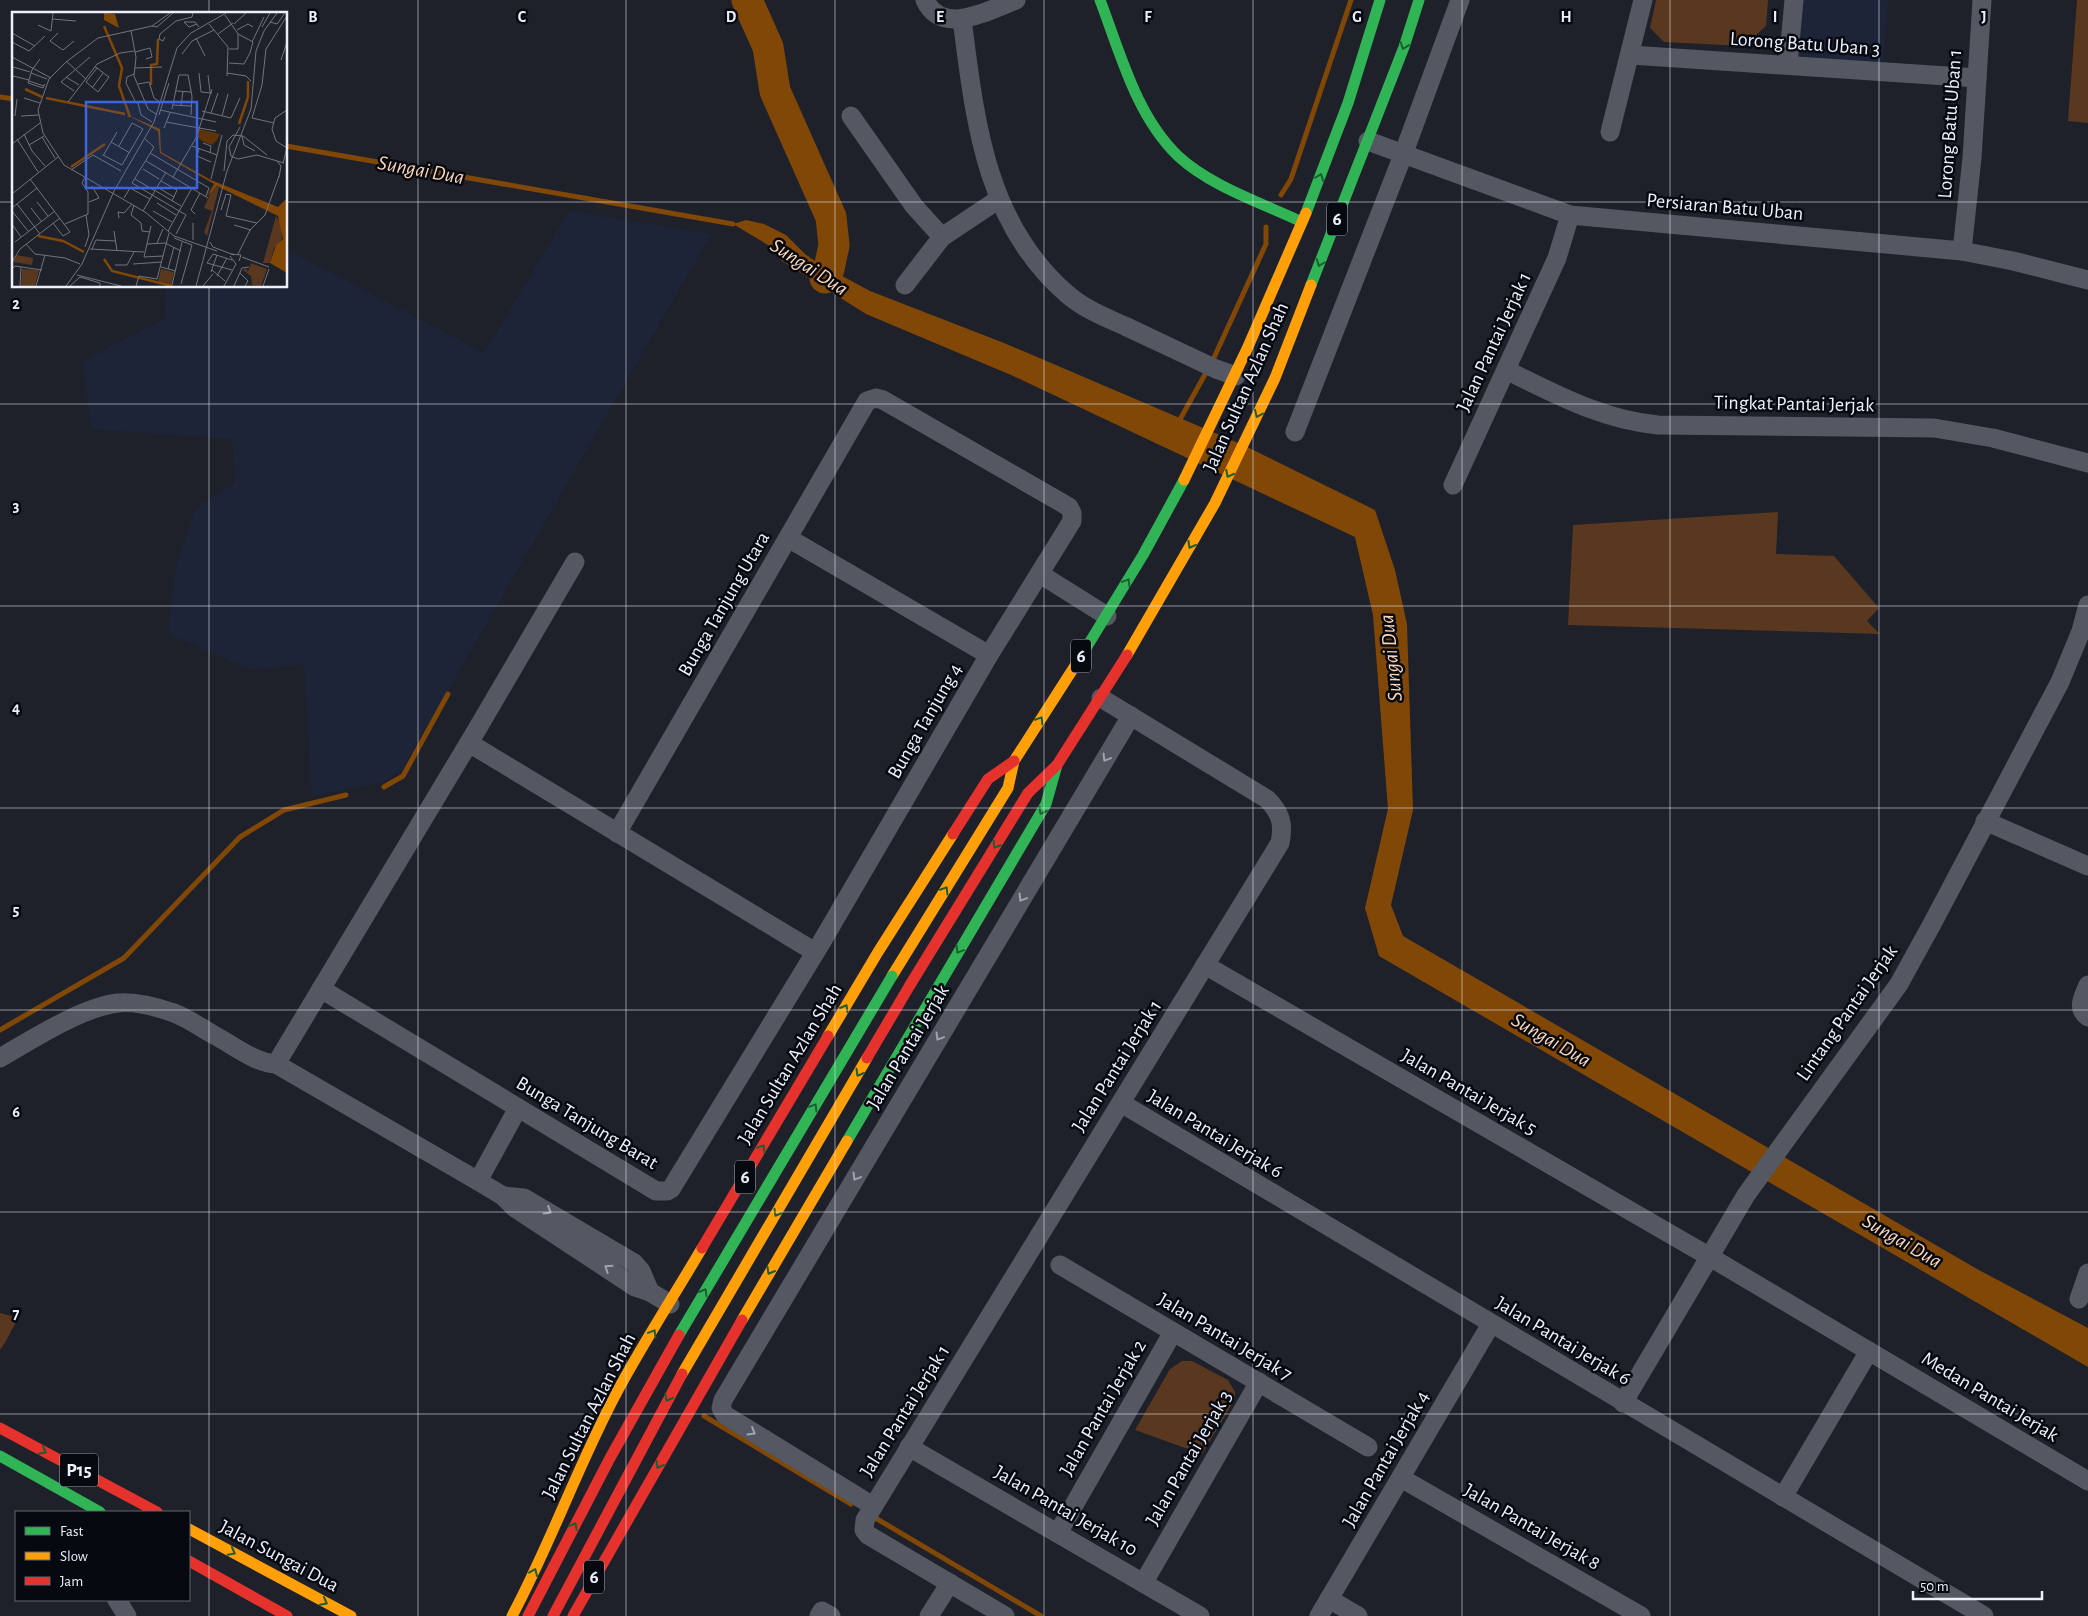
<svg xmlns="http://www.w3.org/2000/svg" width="2088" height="1616" viewBox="0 0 2088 1616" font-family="'Alegreya Sans',sans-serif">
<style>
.built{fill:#1d2437}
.green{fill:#59381f}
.water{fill:#814707}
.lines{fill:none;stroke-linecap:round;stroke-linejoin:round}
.stream{stroke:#814707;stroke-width:5}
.river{stroke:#814707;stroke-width:31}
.street{stroke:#545862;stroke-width:19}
.fast{stroke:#30b455;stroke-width:11}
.slow{stroke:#ff9f0a;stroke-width:11}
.jam{stroke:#e5322d;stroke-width:11}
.fast-bridge{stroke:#30b455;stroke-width:11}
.slow-bridge{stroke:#ff9f0a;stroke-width:11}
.jam-bridge{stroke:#e5322d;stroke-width:11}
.oneway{stroke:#1c5e32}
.oneway2{stroke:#a0a4ae}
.grid{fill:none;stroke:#ecf0fa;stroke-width:1;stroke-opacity:0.55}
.labels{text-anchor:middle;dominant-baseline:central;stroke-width:5;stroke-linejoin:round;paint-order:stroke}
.shield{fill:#070910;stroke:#a7abb4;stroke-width:1}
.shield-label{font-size:19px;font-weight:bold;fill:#ecf0fa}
.street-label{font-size:20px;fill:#ecf0fa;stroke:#070910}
.water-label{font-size:21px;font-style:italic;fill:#fcd6ba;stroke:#070910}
.inset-river{fill:none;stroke:#814707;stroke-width:2.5}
.inset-road{fill:none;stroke:#70747d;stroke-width:1}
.view{fill:#3c66dd;fill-opacity:0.15;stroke:#3c66dd;stroke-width:2.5}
.inset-edge{fill:none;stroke:#ecf0fa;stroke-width:2.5}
.grid-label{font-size:16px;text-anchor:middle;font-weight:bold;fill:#ecf0fa;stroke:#070910;stroke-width:5;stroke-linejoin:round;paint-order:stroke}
</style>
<rect width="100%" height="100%" fill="#1e212a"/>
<g class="built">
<polygon points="1794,0 1888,0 1883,72 1788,65"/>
<polygon points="569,211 711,234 402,770 383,782 312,796 304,664 251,670 168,634 176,566 195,509 235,483 232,439 91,429 83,361 166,318 165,286 286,286 286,249 484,353"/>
</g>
<g class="green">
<polygon points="1656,0 1768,0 1766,26 1744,46 1664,42 1650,28"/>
<polygon points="2077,0 2088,0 2088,123 2068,121"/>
<polygon points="1778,512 1776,554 1834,556 1879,608 1867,621 1880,634 1568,625 1573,525"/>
<polygon points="0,1313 18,1318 6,1341 0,1350"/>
<polygon points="1182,1361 1192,1361 1228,1380 1235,1392 1235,1399 1202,1454 1135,1430 1170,1369"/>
</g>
<polygon class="water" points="746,220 764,224 786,235 805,254 818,263 870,291 1004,343 1243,445 1375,510 1395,570 1407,624 1413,810 1391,905 1403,936 1977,1269 2088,1328 2088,1367 1379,956 1365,908 1388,809 1373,615 1355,537 1011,375 866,314 782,261 768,245 733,224"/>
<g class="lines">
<g class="stream">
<polyline points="0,97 14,99"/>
<polyline points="286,146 733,224"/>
<polyline points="1281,195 1291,179 1351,0"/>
<polyline points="1212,362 1266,244 1266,227"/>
<polyline points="1178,423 1208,369"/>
<polyline points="384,787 403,776 448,694"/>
<polyline points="0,1030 124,958 240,837 284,810 346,795"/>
<polyline points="704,1416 851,1504"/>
<polyline points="872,1516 1041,1616"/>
</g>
<polyline class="river" points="747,0 768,47 775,91 831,217 834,245 829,269 825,278"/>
<g class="street">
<path d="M925 0C942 37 989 10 1016 0"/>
<path d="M962 19C975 120 985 223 1067 294 1084 309 1107 318 1127 327 1157 341 1186 355 1216 369L1236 376"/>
<polyline points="1631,55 1977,78"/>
<polyline points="1788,65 1794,0"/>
<polyline points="851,116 914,206 942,237"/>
<polyline points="1610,132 1643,0"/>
<polyline points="1368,141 1570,215 1962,251 2013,261 2088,280"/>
<polyline points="1962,251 1972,158 1982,0"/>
<polyline points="905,285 942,237 999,199"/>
<path d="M1506 370C1555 394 1603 420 1658 425L1934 428 1993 438 2088 463"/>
<polyline points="1295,432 1403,155 1460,0"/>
<polyline points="1453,485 1557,258 1570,215"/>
<polyline points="788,538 989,655"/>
<polyline points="1040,574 1107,616"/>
<polyline points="469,743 815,952"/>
<polyline points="1985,821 2088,866"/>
<polyline points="1205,965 1710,1257 2088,1481"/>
<path d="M2088 985C2083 997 2076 1008 2088 1017"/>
<polyline points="321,989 656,1191 667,1191 671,1189 821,943 989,655 1072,521 1072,513 1069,507 883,400 876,398 867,401 617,833"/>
<path d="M0 1058C31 1040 82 1007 118 1003 136 1001 157 1007 174 1013 188 1018 201 1028 214 1035 233 1045 255 1063 276 1064L478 1181 503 1196 515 1208 635 1287 650 1292 670 1304"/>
<polyline points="276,1064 476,731 575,562"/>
<polyline points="1121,1103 1984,1616"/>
<polyline points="478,1181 518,1108"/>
<polyline points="503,1196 524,1198 634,1263 641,1271 650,1292"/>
<polyline points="1060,1265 1368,1447"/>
<polyline points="2079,1299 2088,1273"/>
<polyline points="1623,1403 1746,1195 1899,984 1932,924 2060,682 2081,631 2088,605"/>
<polyline points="909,1447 1200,1616"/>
<polyline points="1401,1478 1641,1616"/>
<polyline points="1783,1497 1869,1351"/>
<polyline points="873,1506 725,1415 721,1408 723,1400 1131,716"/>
<polyline points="1058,1533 1173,1332"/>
<polyline points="1144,1582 1259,1382"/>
<polyline points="1329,1599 1358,1616"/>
<polyline points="117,1600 127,1616"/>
<polyline points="819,1616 822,1611 831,1616"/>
<polyline points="929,1616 950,1583"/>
<path d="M1005 1616 868 1535 864 1530 865 1520 1280 843C1284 824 1281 813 1267 799L1101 698"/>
<polyline points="1319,1616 1491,1324"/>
</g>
<g class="fast">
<path d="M1100 0C1120 52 1136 116 1178 156 1210 186 1262 203 1302 222"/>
<polyline points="1306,213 1348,103 1380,0"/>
<polyline points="1311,285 1404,47 1419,0"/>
<polyline points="1080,658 1143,555 1184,480"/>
<polyline points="847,1141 1046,804 1057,765"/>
<polyline points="0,1456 100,1512"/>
</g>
<g class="slow">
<polyline points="1184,480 1247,349 1306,213"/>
<polyline points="1127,655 1215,503 1275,378 1311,285"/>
<polyline points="892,976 1008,788 1014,761 1080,658"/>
<polyline points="828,1036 878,952 953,834"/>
<polyline points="742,1320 847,1141"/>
<polyline points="189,1529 351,1616"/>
<path d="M512 1616C551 1543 578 1465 617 1392 643 1343 674 1296 702 1248"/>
</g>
<g class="jam">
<polyline points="953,834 988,779 1014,761"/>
<polyline points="910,985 1028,793 1057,765 1127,655"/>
<polyline points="702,1248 828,1036"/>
<polyline points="0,1428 157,1512"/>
<polyline points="189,1561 287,1616"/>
<polyline points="573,1616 742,1320"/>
</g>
<polyline class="fast-bridge" points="679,1335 892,976"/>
<polyline class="slow-bridge" points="682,1374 867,1058"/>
<g class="jam-bridge">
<polyline points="867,1058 910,985"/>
<polyline points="528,1616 610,1458 679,1335"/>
<polyline points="553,1616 682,1374"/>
</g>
</g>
<defs><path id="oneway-chevron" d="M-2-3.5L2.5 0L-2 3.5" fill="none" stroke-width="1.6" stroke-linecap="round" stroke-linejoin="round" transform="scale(1.25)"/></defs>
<g class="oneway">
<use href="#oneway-chevron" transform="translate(1404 46) rotate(109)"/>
<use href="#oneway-chevron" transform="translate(1320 177) rotate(-69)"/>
<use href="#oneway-chevron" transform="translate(1320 263) rotate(111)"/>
<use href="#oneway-chevron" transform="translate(1258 414) rotate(115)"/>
<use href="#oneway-chevron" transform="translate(1229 474) rotate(117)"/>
<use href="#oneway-chevron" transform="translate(1191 545) rotate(119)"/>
<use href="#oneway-chevron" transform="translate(1127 582) rotate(-59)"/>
<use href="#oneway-chevron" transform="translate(1040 720) rotate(-58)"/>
<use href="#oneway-chevron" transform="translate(1042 811) rotate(120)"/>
<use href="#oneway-chevron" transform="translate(996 845) rotate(122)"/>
<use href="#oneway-chevron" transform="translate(945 890) rotate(-58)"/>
<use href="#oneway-chevron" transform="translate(959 950) rotate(121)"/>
<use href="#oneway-chevron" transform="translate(845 1008) rotate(-60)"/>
<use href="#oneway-chevron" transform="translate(859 1073) rotate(120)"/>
<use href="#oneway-chevron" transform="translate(814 1107) rotate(-59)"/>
<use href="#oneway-chevron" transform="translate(762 1148) rotate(-59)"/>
<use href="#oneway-chevron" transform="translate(777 1213) rotate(120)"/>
<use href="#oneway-chevron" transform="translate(770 1271) rotate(120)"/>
<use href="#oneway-chevron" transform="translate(704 1292) rotate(-60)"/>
<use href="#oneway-chevron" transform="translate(653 1333) rotate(-59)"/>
<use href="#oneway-chevron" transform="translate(668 1398) rotate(119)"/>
<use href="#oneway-chevron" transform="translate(43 1451) rotate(28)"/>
<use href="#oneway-chevron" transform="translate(659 1465) rotate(119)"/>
<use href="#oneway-chevron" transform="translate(574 1526) rotate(-62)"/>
<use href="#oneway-chevron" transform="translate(232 1552) rotate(28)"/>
<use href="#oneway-chevron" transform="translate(534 1572) rotate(-67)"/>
<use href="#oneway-chevron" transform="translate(324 1602) rotate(28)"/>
</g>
<g class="oneway2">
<use href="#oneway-chevron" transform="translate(1106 758) rotate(121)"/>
<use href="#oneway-chevron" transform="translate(1022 898) rotate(121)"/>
<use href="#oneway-chevron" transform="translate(939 1037) rotate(121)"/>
<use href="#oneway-chevron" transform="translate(856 1177) rotate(121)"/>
<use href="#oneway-chevron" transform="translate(548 1211) rotate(31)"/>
<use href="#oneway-chevron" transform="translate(608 1268) rotate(-146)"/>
<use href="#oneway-chevron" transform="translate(752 1432) rotate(31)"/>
</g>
<path class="grid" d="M209 0V14M418 0V1616M626 0V1616M835 0V1616M1044 0V1616M1253 0V1616M1462 0V1616M1670 0V1616M1879 0V1616M0 202H14M286 202H2088M209 286V1616M0 404H2088M0 606H2088M0 808H2088M0 1010H2088M0 1212H2088M0 1414H2088"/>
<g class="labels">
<g class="shield">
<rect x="1327" y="202.5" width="20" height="33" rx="4"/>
<rect x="1071" y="639.5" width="20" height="33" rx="4"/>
<rect x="735" y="1160.5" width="20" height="33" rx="4"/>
<rect x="60" y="1453.5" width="38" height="33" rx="4"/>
<rect x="584" y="1560.5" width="20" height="33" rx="4"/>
</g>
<g class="shield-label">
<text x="1337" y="219">6</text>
<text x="1081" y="656">6</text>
<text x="745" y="1177">6</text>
<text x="79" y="1470">P15</text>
<text x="594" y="1577">6</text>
</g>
<g class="street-label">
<text transform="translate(1805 44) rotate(4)">Lorong Batu Uban 3</text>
<text transform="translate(1950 124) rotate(-86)">Lorong Batu Uban 1</text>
<text transform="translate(1725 207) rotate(5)">Persiaran Batu Uban</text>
<text transform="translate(1494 342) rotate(-65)">Jalan Pantai Jerjak 1</text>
<text transform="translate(1246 387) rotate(-66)">Jalan Sultan Azlan Shah</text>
<text transform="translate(1794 404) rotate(1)">Tingkat Pantai Jerjak</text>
<text transform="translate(724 604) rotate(-60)">Bunga Tanjung Utara</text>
<text transform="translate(925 721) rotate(-60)">Bunga Tanjung 4</text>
<text transform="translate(1847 1013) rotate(-55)">Lintang Pantai Jerjak</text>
<text transform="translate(908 1047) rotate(-59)">Jalan Pantai Jerjak</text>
<text transform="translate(790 1064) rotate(-59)">Jalan Sultan Azlan Shah</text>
<text transform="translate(1117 1066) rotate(-58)">Jalan Pantai Jerjak 1</text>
<text transform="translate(1469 1092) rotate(30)">Jalan Pantai Jerjak 5</text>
<text transform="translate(587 1123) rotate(31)">Bunga Tanjung Barat</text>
<text transform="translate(1215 1134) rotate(31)">Jalan Pantai Jerjak 6</text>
<text transform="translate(1225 1337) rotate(31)">Jalan Pantai Jerjak 7</text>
<text transform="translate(1563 1341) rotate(31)">Jalan Pantai Jerjak 6</text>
<text transform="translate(1990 1397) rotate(31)">Medan Pantai Jerjak</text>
<text transform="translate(1103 1408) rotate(-60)">Jalan Pantai Jerjak 2</text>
<text transform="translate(905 1411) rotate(-58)">Jalan Pantai Jerjak 1</text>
<text transform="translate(589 1416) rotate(-63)">Jalan Sultan Azlan Shah</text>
<text transform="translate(1189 1458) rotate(-60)">Jalan Pantai Jerjak 3</text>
<text transform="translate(1386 1459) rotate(-60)">Jalan Pantai Jerjak 4</text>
<text transform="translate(1066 1511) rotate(30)">Jalan Pantai Jerjak 10</text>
<text transform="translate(1532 1527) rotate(30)">Jalan Pantai Jerjak 8</text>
<text transform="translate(279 1556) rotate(28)">Jalan Sungai Dua</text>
</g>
<g class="water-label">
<text transform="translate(421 170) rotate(10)">Sungai Dua</text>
<text transform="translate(809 267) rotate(33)">Sungai Dua</text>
<text transform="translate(1391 658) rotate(-96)">Sungai Dua</text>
<text transform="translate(1551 1040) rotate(30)">Sungai Dua</text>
<text transform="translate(1902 1241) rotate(30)">Sungai Dua</text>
</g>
</g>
<g transform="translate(12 12)">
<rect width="275" height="275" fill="#1e212a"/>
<path d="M201 175H207L195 224 192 220 200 199 192 196ZM264 204 269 212 270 227 262 236 258 251H251ZM5 243 21 246 20 253 1 250ZM239 251 255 257 249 274 240 273 239 264 231 258 234 256 236 260ZM10 257 27 258 23 274H9ZM149 257 162 260 159 273 146 269Z" fill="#59381f"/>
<path d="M187 117 208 122 205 128 200 133 192 130 185 125Z" fill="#5d3307"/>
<path d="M92 1 103 2 107 16 92 8ZM113 102 148 117 149 140 199 168 266 195 275 186V261L258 251 264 233 271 227 266 204 205 174 195 184 202 172 148 141 146 119Z" fill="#814707"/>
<path class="inset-river" d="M92 14 110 56 107 74 118 105M139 73V53L145 52 146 27M13 77 30 85M34 86 113 102M227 112 236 85V69M59 155 93 132M26 224 51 229 72 240M92 247 100 259 160 274"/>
<path class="inset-road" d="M213 3 226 22V37H217M40 7 64 9M172 10H183L187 15M172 10 177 15 185 12M258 10 265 12 273 1M197 12 216 35 215 64M222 12 234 1M26 13 39 19 41 1M140 14 145 15 161 1M250 15 258 1M225 18 236 12 241 15M119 19 124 45 122 64 136 97 144 102M0 21 23 34M46 21 38 29 51 38 62 29M206 22 221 11M153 25 151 29 147 27 148 22 164 9 180 5 181 1M184 26 193 44M0 30 17 39 33 24M240 30 252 5M123 40 138 36 140 45 134 47M170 42 180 29 202 18M0 45 39 66M28 47 20 58 16 71 31 76 33 72M269 48 275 30M54 49 74 67M55 49 37 67 26 98 31 121 52 153 133 200 162 224 205 239M54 50 86 26 140 14 158 1M217 51 232 52 238 41 241 30 226 22M1 55 18 60M83 55 85 56 94 63 97 65 86 80 74 70 85 56M123 56 150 55M19 61 35 67M187 61 189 80 200 81M215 61 234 64 239 69M122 62 115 65 114 71 124 91 132 89M196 63 198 80M1 64 17 68M54 65 67 73M17 69 32 74M126 72 137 70 142 86 148 90M80 76 91 61M62 79 49 70 78 45M164 79 179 80M12 86 28 91M56 90 85 52 108 41 122 39M126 91 129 103 140 110M161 93 179 94M169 94 171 79M160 97 167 63H176L180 84 179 103M148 98 204 110M190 99 219 106 228 86M199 101 206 81M147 103 157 71M3 104 5 87M9 104 27 103M210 104 216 82M154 110 204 119M262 111 240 106 250 73 254 37 275 4M228 115 217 135 219 144 226 147 245 143 272 151M152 116 158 101M12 122 20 139 33 154M230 124 232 133 243 139M30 125 43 146M5 127 26 160M133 127 142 135 120 171 174 203 164 222M99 130 118 141M191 131 199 134 198 141M0 132 28 111M17 133 32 124M180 134 205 143M275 136 264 129 260 117 263 106 275 98M187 137 185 144 199 150M138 141 197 176 194 184M91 143 110 153 131 117 120 111 107 134M91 144 105 120M134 149 196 186M265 149 269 154 267 165M271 151 275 136M131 157 147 167M59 158 81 143 109 159M212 159 215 129 221 123 231 124 255 143M161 165 184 126 200 77M18 167 58 220 51 224 41 211M123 167 143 179M199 167 210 123M149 169 165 178 160 189M145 175 162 185M144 179 169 194M0 182 46 145M112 186 118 176 138 187M25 190 36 204M77 190 87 186 80 174M145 191 164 203M5 192 28 222M122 193 119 203 129 211 130 219 138 220M0 196 25 176M19 196 29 209M209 198 214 182 219 183 214 204M0 199 16 219M131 199 154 160M141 199 160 210M183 202 179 198 188 181M214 204 245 211M107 206 106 200 112 201 120 192M0 212 9 225M53 212 76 202V180L70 171 73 165M222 213 239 218M139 214 132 245 151 244M102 219 105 239M156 219 180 176M162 226 180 233M181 228V211M3 230 43 199M198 230 201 235 222 243M145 231 151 217M14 232 23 242 53 246 68 252M135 232 153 231 169 239M73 235 77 223 74 203M78 237 132 240M80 237 84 228 104 229M219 242 229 243 227 249M226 242 238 218 253 203 267 164M230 245 257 255M0 250 8 237 48 206M121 252 150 250M103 253H115L122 240M149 255 164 259M0 257 3 254 30 258M156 257 162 235M200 258 213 269M220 258 195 251 201 242 220 248M199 260 205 243M228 261 236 269 233 274M65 263 109 274M205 264 215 246M169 272 180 233M160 273 170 230M8 274 9 255M24 274 33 243M54 274 70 252 102 179 142 110 165 36 179 21 214 1M58 274 68 265 88 271V274M124 274 127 264 145 267 157 221M184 274 215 159 239 97 244 39 252 19 265 1M191 274 201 262M212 274 224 252 218 244M222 274 230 256 237 255M251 274 257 257"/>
<path class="view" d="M74 90H185V176H74Z"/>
<rect width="275" height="275" class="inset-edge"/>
</g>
<g class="grid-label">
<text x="313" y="22">B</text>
<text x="522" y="22">C</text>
<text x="731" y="22">D</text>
<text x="940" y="22">E</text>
<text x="1148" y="22">F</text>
<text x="1357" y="22">G</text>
<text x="1566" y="22">H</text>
<text x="1775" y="22">I</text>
<text x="1984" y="22">J</text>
<text x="16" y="309">2</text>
<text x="16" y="511">3</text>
<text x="16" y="713">4</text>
<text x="16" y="915">5</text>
<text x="16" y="1117">6</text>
<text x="16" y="1319">7</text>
</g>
<rect x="15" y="1511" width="175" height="90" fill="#070910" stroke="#63656e"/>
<rect x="25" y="1527" width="25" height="8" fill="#30b455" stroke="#63656e"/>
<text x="60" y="1536" font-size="15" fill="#ecf0fa">Fast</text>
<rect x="25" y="1552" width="25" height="8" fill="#ff9f0a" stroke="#63656e"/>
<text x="60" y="1561" font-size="15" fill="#ecf0fa">Slow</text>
<rect x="25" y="1577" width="25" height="8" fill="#e5322d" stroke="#63656e"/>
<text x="60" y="1586" font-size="15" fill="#ecf0fa">Jam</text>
<path d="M1913 1591v8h129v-8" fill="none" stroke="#ecf0fa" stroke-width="2.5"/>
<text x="1920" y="1591" font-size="15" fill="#ecf0fa" stroke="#070910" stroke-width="4" paint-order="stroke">50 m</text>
</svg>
